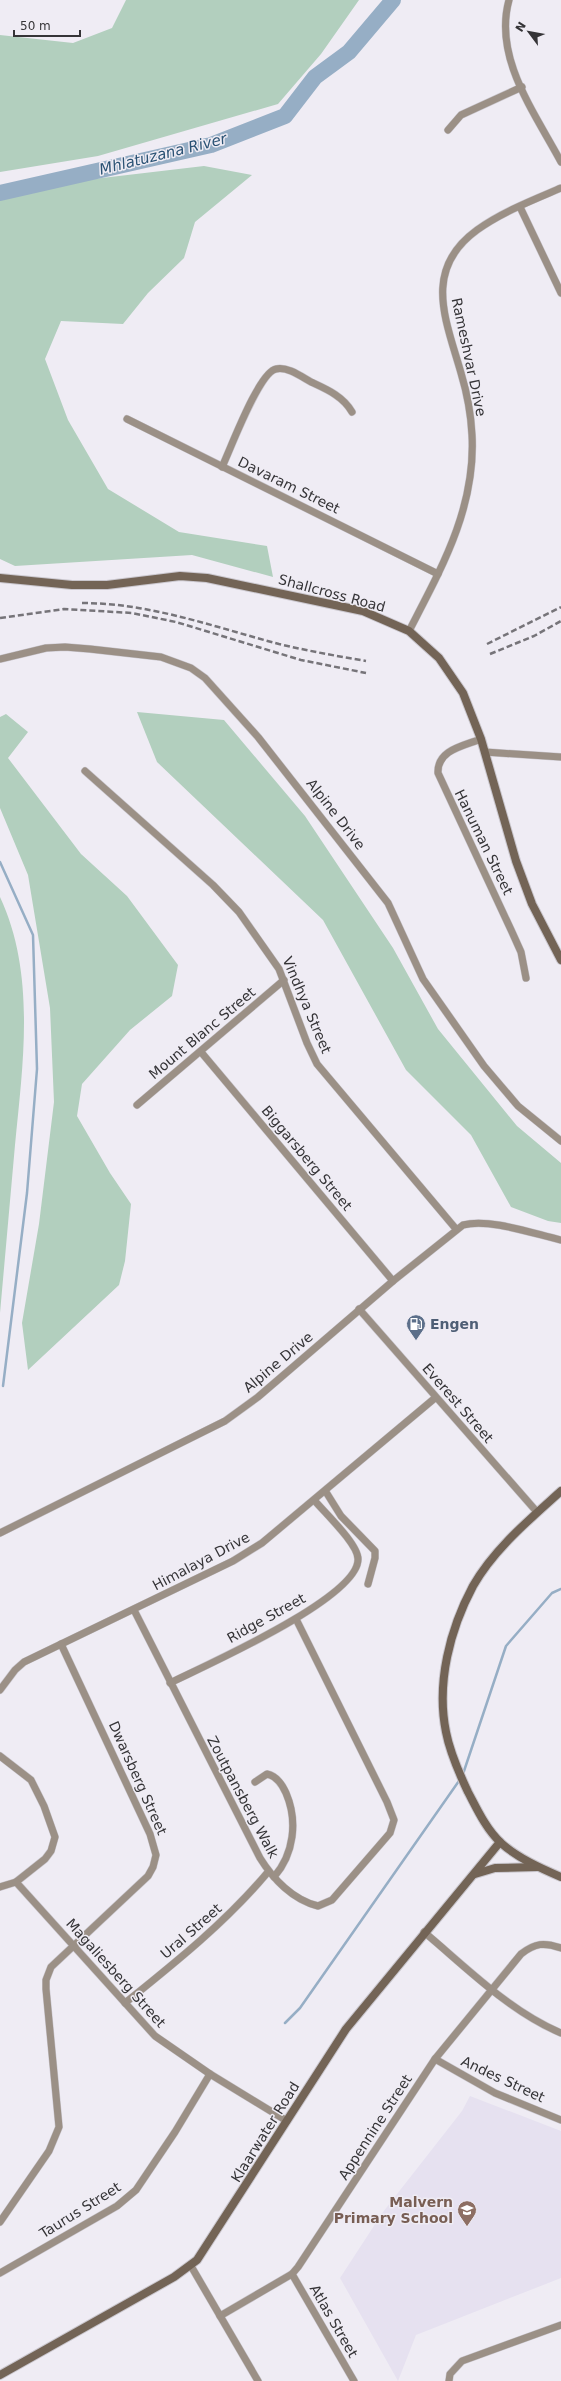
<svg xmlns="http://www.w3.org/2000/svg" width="561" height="2381" viewBox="0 0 561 2381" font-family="'DejaVu Sans',sans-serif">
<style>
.built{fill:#e6e1f0}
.green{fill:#b2cfbe}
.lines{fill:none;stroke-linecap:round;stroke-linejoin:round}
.stream{stroke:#96aec5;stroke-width:2.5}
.river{stroke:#96aec5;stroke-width:16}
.street-casing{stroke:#cac7ce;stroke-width:8}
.secondary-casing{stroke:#cac7ce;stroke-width:10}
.street{stroke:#9b9086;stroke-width:7}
.secondary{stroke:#736456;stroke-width:8}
.rail{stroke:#767479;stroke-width:2.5;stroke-dasharray:6 3;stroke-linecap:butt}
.labels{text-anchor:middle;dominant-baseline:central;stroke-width:3;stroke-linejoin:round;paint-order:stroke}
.street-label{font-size:14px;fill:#353437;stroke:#efecf4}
.service-label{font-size:14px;font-weight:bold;fill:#4e5e75;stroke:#efecf4;text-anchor:start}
.education-label{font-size:14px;font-weight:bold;fill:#785e54;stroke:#efecf4;text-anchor:end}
.water-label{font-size:15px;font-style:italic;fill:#2a5274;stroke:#efecf4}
</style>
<rect width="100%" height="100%" fill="#efecf4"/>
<polygon class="built" points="470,2096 561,2131 561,2278 416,2335 398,2381 340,2278 383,2212 462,2111"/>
<g class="green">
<polygon points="126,0 359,0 321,54 278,104 98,156 0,172 0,35 73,43 112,28"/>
<polygon points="204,166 252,175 195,222 184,258 148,293 123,324 61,321 45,359 68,420 108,489 179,532 267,546 273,577 192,555 15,566 0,559 0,190"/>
<polygon points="137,712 224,720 305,816 393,948 438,1029 517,1126 561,1163 561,1223 548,1221 511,1207 471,1135 406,1070 323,920 157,762"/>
<polygon points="6,714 28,732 8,758 81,854 127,896 178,965 172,996 130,1030 82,1084 77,1116 110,1173 131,1204 125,1261 119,1285 28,1370 22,1323 39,1224 54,1102 50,1008 28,875 0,808 0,717"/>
<path d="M0 897C36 974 23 1063 15 1145 10 1201 5 1257 0 1313Z"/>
</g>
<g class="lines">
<g class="stream">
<polyline points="0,862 33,935 37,1069 27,1193 3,1386"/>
<polyline points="463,1774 506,1646 552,1593 561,1589"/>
<polyline points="285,2023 300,2008 461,1778"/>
</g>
<polyline class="river" points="0,193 211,145 285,116 315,77 349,52 393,0"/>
<defs>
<g id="street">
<path d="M509 0C493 58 535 113 561 162"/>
<polyline points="448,130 461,115 522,87"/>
<polyline points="520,207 561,293"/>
<polyline points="127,419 438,574"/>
<path d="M222 467C231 448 259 372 276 369 287 366 302 377 311 382 326 389 343 396 352 412"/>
<path d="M409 631C441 569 476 508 472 435 471 414 467 393 461 373 446 320 422 270 477 230 502 212 533 200 561 188"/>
<polyline points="0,659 46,648 65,647 90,649 161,657 191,668 205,678 258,737 388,903 423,979 484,1066 518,1106 561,1141"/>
<path d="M481 739C463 746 437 750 438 773L512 932 521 952 526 978"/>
<polyline points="485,752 561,757"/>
<polyline points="85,771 213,885 239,912 279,969 307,1043 317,1064 456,1229"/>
<polyline points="201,1052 393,1281"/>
<polyline points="137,1105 284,980"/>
<polyline points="359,1309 537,1512"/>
<polyline points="326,1492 341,1516 375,1551 375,1558 368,1584"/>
<path d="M0 1533 225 1421 258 1397 393 1281 463 1225C490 1218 534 1234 561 1240"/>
<path d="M134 1610 260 1858C273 1879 293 1900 318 1906L332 1900 390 1833 394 1820 387 1802 296 1619"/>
<path d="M170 1683C204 1666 359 1598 358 1559 358 1544 325 1513 315 1501"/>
<polyline points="0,1690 15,1670 24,1662 233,1561 262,1543 435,1398"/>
<polyline points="0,1756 31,1780 44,1806 55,1837 51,1851 45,1859 16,1882 0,1887"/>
<path d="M255 1782 267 1774C277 1776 282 1784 286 1793 298 1821 294 1854 274 1877"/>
<polyline points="16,1882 155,2036 210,2074 287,2121"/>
<path d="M424 1932C467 1968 509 2011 561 2033"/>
<path d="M125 2003C176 1962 226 1922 268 1872"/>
<polyline points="435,2059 495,2093 561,2120"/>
<polyline points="0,2222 49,2151 59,2127 46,1989 46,1980 51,1967 148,1876 153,1867 156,1855 150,1834 61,1644"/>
<polyline points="191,2266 258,2381"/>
<polyline points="0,2273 117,2206 136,2190 175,2132 210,2074"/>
<polyline points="292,2274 354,2381"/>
<path d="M220 2316 292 2274 298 2267 435 2059 521 1954C535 1943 544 1942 561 1948"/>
<polyline points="449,2381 450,2374 462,2361 561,2325"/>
</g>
<g id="secondary">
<polyline points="0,578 72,585 107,585 180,576 207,578 363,611 409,631 439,658 463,693 481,739 516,861 532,904 561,960"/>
<path d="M561 1491C530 1519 494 1549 473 1586 450 1629 436 1683 446 1732 450 1753 459 1773 468 1792 477 1809 486 1829 501 1843 518 1858 540 1868 561 1877"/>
<polyline points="475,1874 495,1868 537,1867"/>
<polyline points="0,2375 174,2277 197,2260 346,2029 500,1842"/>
</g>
</defs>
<use href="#street" class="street-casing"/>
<use href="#secondary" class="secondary-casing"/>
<use href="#street" class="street"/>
<use href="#secondary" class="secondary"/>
<g class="rail">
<path d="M82 603C150 603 214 627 279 644 308 651 337 656 366 661"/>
<polyline points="0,618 64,609 132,613 176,622 301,660 366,673"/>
<polyline points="487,644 561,607"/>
<polyline points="490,654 534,636 561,621"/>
</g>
</g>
<defs>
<symbol id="fuel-pin" viewBox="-11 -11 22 30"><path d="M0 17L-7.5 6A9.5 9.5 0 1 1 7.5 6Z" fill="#5c6f8a" stroke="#efecf4"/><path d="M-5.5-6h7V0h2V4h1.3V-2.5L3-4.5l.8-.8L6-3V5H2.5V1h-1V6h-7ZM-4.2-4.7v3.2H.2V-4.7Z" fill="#fff"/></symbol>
<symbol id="school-pin" viewBox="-11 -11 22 30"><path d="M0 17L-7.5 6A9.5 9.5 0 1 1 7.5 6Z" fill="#8d6e63" stroke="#efecf4"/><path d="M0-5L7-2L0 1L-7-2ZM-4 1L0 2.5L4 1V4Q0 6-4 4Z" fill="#fff"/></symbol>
</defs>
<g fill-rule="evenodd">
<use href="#fuel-pin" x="405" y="1313" width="22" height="30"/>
<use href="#school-pin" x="456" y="2199" width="22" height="30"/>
</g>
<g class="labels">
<g class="street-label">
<text transform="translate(469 357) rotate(78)">Rameshvar Drive</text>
<text transform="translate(289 485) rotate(26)">Davaram Street</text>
<text transform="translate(332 593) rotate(15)">Shallcross Road</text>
<text transform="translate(336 814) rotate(52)">Alpine Drive</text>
<text transform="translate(484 842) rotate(64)">Hanuman Street</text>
<text transform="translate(307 1005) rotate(67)">Vindhya Street</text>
<text transform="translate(202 1033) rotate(-40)">Mount Blanc Street</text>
<text transform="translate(307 1158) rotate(50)">Biggarsberg Street</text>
<text transform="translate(278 1362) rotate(-40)">Alpine Drive</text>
<text transform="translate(458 1403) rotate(49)">Everest Street</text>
<text transform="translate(201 1561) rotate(-28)">Himalaya Drive</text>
<text transform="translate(266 1618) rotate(-29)">Ridge Street</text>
<text transform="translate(138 1778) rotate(66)">Dwarsberg Street</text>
<text transform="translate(243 1797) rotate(62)">Zoutpansberg Walk</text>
<text transform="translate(191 1931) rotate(-41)">Ural Street</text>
<text transform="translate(116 1973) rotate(48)">Magaliesberg Street</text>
<text transform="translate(503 2079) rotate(25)">Andes Street</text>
<text transform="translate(375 2127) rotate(-57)">Appennine Street</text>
<text transform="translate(265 2132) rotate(-58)">Klaarwater Road</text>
<text transform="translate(80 2210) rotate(-32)">Taurus Street</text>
<text transform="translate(334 2321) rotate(60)">Atlas Street</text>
</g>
<g class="service-label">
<text x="430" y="1324">Engen</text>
</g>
<g class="education-label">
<text x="453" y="2202">Malvern<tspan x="453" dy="16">Primary School</tspan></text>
</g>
<g class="water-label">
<text transform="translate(163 154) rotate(-14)">Mhlatuzana River</text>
</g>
</g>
<g transform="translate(529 32) rotate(302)" stroke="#efecf4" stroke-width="3" paint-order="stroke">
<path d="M0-3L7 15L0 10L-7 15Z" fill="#353437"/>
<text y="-6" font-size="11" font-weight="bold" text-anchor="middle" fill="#353437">N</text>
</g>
<path d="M14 30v6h66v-6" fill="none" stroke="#353437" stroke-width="2"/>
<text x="20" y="30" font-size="12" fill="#353437" stroke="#efecf4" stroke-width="3" paint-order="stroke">50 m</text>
</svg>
